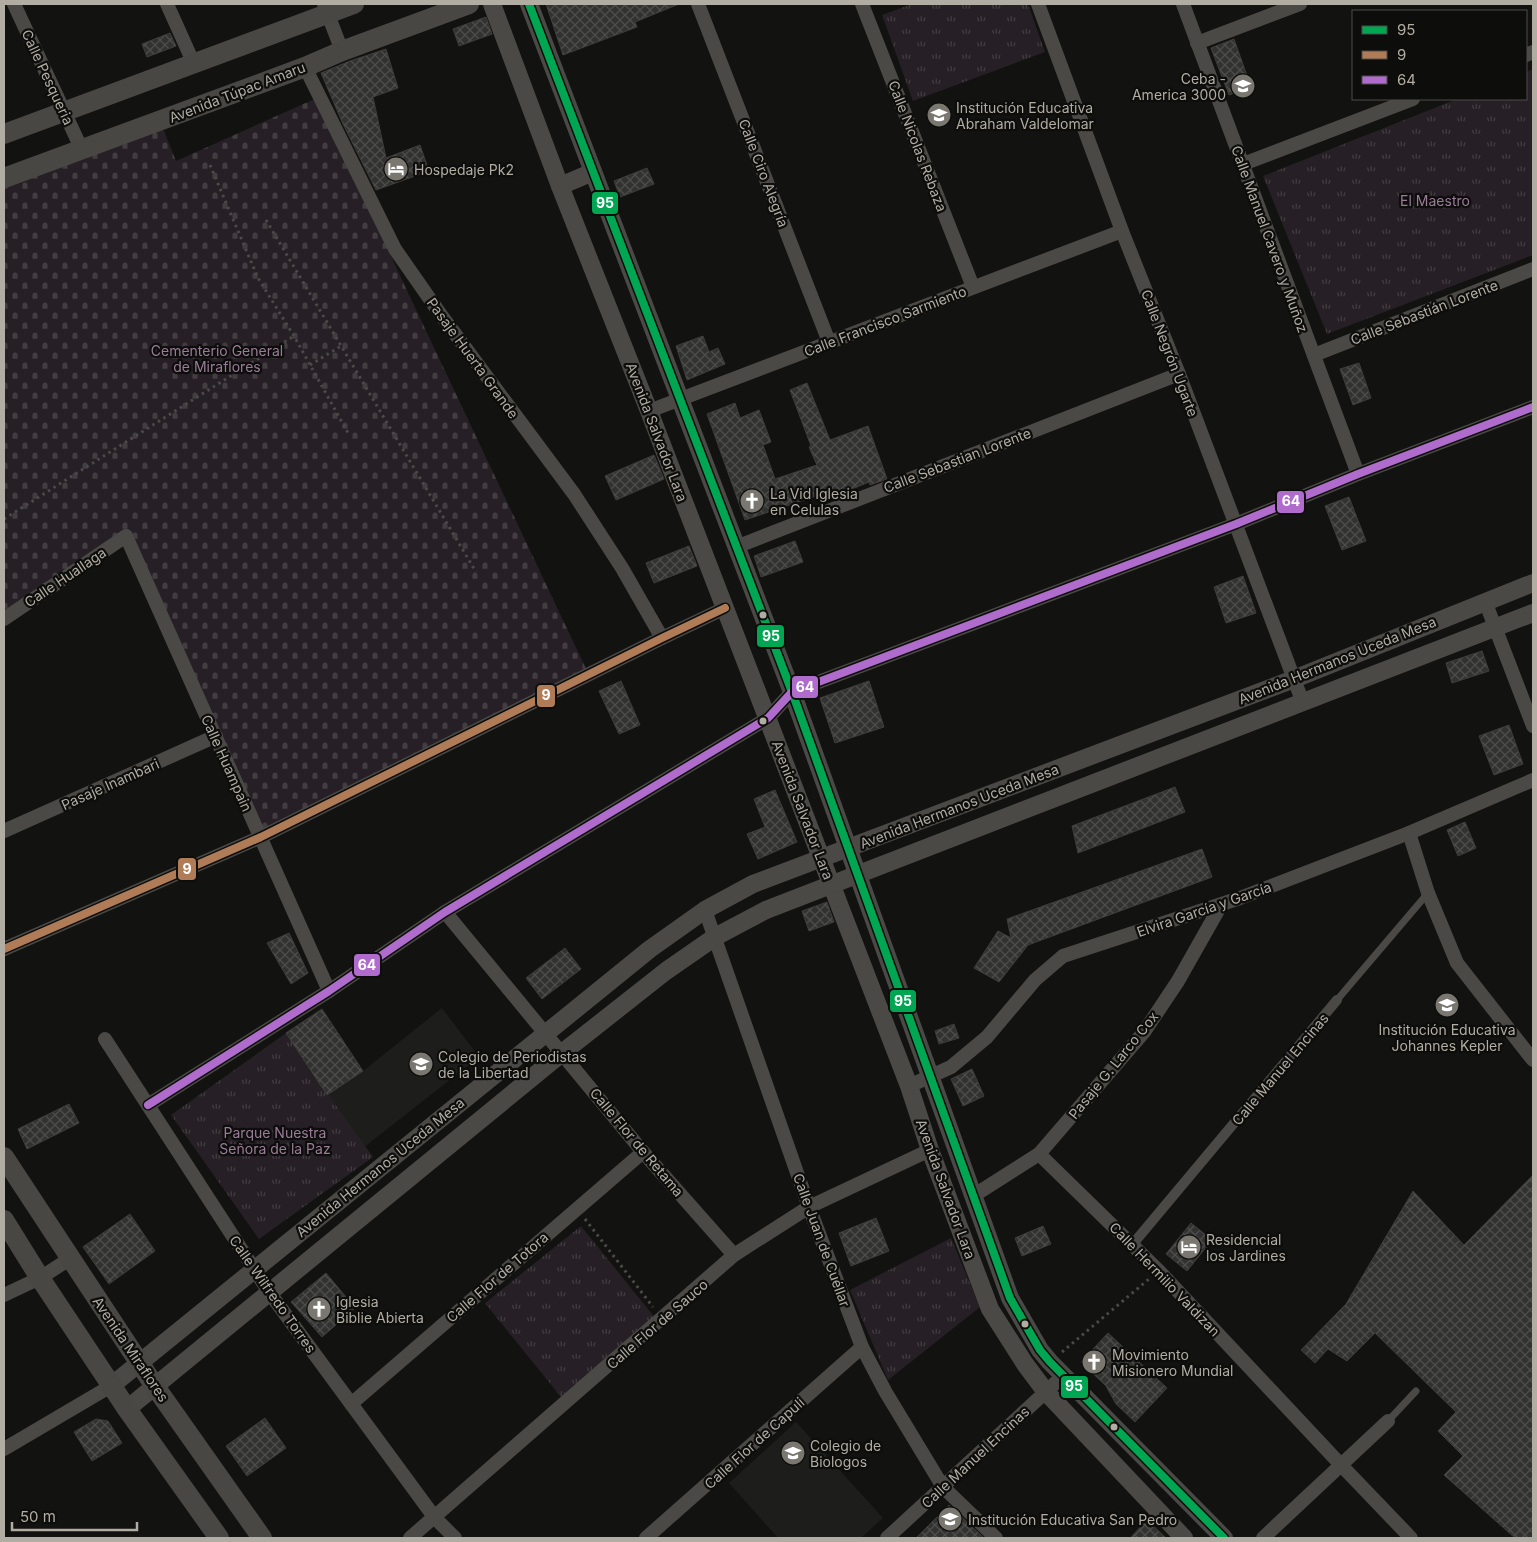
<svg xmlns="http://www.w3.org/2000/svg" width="1537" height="1542" viewBox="0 0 1537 1542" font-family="Inter,sans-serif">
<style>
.built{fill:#1d1d1b}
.cemetery{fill:url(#cemetery-stones)}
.park{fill:url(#park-tufts)}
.building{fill:url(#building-cross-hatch);stroke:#3e3d3a}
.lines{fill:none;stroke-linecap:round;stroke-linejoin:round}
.path{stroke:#4b4a47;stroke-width:3;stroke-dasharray:2.5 4;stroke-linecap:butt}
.service{stroke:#4a4945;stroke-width:7}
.pedestrian{stroke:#4a4945;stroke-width:10}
.minor{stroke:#4a4945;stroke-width:14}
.tertiary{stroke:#4a4945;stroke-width:18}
.secondary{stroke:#484744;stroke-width:20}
.bus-1-casing{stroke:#0d0d0c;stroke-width:11}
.bus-2-casing{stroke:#0d0d0c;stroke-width:11}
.bus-3-casing{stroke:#0d0d0c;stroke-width:11}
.bus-1{stroke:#00a651;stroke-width:8}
.bus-2{stroke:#b07c57;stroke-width:8}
.bus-3{stroke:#b06ccc;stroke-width:8}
.bus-dot{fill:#b1ada3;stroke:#0d0d0c;stroke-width:2}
.labels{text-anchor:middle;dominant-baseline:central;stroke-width:4.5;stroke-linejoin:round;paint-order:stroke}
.street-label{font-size:14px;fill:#b1ada3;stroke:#0d0d0c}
.poi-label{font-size:14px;fill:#b1ada3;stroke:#0d0d0c;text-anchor:start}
.park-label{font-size:14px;fill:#9b7c98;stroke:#0d0d0c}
.line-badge{stroke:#0d0d0c;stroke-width:2}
.badge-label{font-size:14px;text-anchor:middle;font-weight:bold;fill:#fff}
</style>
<defs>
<pattern id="cemetery-stones" width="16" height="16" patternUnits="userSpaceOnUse" patternTransform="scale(1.25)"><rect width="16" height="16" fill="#261f25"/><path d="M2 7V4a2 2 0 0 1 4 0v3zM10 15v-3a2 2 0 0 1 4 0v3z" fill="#433d42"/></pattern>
<pattern id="park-tufts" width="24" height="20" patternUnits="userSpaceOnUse" patternTransform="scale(1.25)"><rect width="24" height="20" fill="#261f25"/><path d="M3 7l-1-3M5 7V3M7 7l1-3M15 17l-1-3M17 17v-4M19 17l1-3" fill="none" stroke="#433d42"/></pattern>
<pattern id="building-cross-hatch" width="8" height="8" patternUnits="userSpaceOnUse" patternTransform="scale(1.25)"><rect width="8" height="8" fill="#323230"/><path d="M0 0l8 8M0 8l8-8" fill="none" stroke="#4d4d4b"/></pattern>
</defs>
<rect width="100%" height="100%" fill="#121211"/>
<g class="built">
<polygon points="442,1008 479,1057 363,1148 327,1095 363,1071"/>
<polygon points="796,1422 883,1518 861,1538 778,1538 729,1483"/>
</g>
<polygon class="cemetery" points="319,97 402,280 589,675 261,837 126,536 4,619 4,182 160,121 176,161"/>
<g class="park">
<polygon points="912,4 1028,4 1045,52 913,101 882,15"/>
<polygon points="1533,69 1533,255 1327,334 1263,176 1457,99 1526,99 1526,72"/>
<polygon points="286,1033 309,1068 373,1157 259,1239 171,1115"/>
<polygon points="581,1226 656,1319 561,1397 485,1303"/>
<polygon points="951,1238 980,1307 888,1380 850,1290"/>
</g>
<g class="building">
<polygon points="546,4 679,4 635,22 637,27 563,55"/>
<polygon points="486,17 492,34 459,46 453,29"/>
<polygon points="170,33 176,46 147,57 142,44"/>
<polygon points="1234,39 1251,87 1229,95 1211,48"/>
<polygon points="386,49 398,88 373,97 386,158 420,145 429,171 376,190 343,124 321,73 350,61"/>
<polygon points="647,168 654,184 620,197 614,181"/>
<polygon points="703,336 709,352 718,348 725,364 687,380 676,346"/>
<polygon points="1359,363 1371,398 1353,405 1340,369"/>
<polygon points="807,383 830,440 868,426 887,479 870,485 869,482 830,498 828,492 745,520 707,414 735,403 740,418 759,410 771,442 763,445 775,479 817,465 809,447 811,446 790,390"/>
<polygon points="654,455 664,479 616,500 605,476"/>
<polygon points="1349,497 1366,541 1342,550 1325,506"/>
<polygon points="795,541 803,562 761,577 754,556"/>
<polygon points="689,546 697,566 654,583 646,563"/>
<polygon points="1243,576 1256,613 1226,623 1214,587"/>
<polygon points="1482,651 1489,671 1452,683 1446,663"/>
<polygon points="621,681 640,725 619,734 599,691"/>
<polygon points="869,681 884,727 835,743 820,698"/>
<polygon points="1509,725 1523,764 1494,775 1479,736"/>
<polygon points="1175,787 1185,812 1078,853 1072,826"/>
<polygon points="775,790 797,842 758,859 747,834 765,827 754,799"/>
<polygon points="1465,822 1476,848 1458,856 1447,830"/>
<polygon points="1202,849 1212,877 1028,945 999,982 974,968 998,931 1011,938 1007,919"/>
<polygon points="827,902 834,922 809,931 802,911"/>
<polygon points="289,933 308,973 291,984 267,943"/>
<polygon points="565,948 581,969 542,999 526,978"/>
<polygon points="322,1009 363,1071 327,1095 286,1033"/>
<polygon points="954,1024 959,1038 939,1044 935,1031"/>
<polygon points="972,1069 984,1096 963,1106 951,1079"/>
<polygon points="69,1104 79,1123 27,1149 18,1129"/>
<polygon points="1533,1175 1533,1538 1515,1538 1444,1475 1463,1456 1438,1431 1456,1412 1375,1333 1347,1361 1328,1349 1315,1363 1301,1350 1346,1304 1413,1191 1464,1245"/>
<polygon points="130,1214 155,1251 109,1284 83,1247"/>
<polygon points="876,1218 889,1251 851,1266 839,1233"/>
<polygon points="1191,1223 1212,1240 1187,1271 1166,1254"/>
<polygon points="1043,1226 1051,1244 1022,1256 1015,1238"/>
<polygon points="326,1273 355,1308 322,1337 291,1302"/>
<polygon points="1108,1333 1167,1388 1135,1422 1116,1404 1106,1386 1081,1362"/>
<polygon points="265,1418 286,1448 247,1476 226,1446"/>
<polygon points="96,1419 108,1421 122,1443 92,1461 74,1432"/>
<polygon points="949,1505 984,1538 916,1538"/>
<polygon points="1147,1520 1166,1538 1130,1538"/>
</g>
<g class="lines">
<g class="path">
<polyline points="210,165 258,278 294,336 348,433"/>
<polyline points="266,220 476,572"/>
<polyline points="310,365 341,346"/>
<polyline points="4,519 294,336"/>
<polyline points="585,1219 653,1307"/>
<polyline points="1062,1352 1149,1279"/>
</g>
<g class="service">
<polyline points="1337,1000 1428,893"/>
<polyline points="1388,1421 1416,1391"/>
</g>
<polyline class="pedestrian" points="1132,1245 1337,1000"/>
<g class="minor">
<polyline points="14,4 82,150"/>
<polyline points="167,4 194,64"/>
<polyline points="324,4 342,51"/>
<polyline points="698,4 829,342"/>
<polyline points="862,4 973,287"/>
<polyline points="1038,4 1122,231 1179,374 1303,703"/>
<polyline points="1183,4 1358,474"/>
<polyline points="1197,43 1300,4"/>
<polyline points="1526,55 1533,52"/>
<polyline points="305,67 395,249 441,315 574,494 622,568 662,638"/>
<polyline points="1243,164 1413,99"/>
<polyline points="1314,355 1533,269"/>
<polyline points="649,411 1122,231"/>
<polyline points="736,547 1179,374"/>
<polyline points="1485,601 1533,726"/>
<polyline points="4,619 126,536 329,991"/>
<polyline points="4,831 216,736"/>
<polyline points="1409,833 1428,893 1457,963 1533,1060"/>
<polyline points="705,910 809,1207 862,1347 885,1391 943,1487 996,1538"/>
<polyline points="445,912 643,1152 734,1255"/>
<polyline points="4,949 261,837 662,638 725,608"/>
<polyline points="105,1039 269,1292 435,1518 455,1538"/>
<polyline points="909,1086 951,1067 987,1037 1035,980 1063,956 1240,898 1409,833 1533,780"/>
<polyline points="148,1105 329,991 445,912 768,718 792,692 1236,524 1358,474 1533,407"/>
<polyline points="1039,1154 1159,1271 1341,1465 1411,1538"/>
<polyline points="973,1196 1039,1154 1144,1032 1178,981 1221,905"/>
<polyline points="4,1295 40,1278 71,1258"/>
<polyline points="351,1404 643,1152"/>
<polyline points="4,1449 111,1386"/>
<polyline points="410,1538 734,1255 809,1207 930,1150"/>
<polyline points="646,1538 862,1347"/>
<polyline points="887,1538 1063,1376"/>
<polyline points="1263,1538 1388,1421"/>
</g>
<g class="tertiary">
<polyline points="492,4 560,186 649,411 909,1086 930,1150 990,1309 1025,1364 1046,1392 1184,1538"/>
<polyline points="529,4 792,692 1010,1298 1040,1350 1050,1362 1224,1538"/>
<polyline points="560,186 593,172"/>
<polyline points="111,1386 650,949 705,910 753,884 1294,679 1533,583"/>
<polyline points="127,1409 562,1053 666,971 715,937 766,910 1533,613"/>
</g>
<g class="secondary">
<polyline points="4,134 354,4"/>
<polyline points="4,178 305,67 342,51 469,4"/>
<polyline points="4,1157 154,1385 262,1538"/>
<polyline points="4,1220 40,1278 127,1409 219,1538"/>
</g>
<defs>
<polyline id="bus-1" points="529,4 792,692 1010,1298 1040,1350 1050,1362 1224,1538"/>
<polyline id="bus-2" points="4,949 261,837 662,638 725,608"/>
<polyline id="bus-3" points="148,1105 329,991 445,912 768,718 792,692 1236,524 1358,474 1533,407"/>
</defs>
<use href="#bus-1" class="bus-1-casing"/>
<use href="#bus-2" class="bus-2-casing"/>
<use href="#bus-3" class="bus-3-casing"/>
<use href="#bus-1" class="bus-1"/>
<use href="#bus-2" class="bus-2"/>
<use href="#bus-3" class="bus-3"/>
</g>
<defs>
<symbol id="school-disc" viewBox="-11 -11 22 22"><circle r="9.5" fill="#797770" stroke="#0d0d0c"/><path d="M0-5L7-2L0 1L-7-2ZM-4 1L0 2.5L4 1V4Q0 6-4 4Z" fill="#fff"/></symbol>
<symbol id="hotel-disc" viewBox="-11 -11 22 22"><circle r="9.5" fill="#797770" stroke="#0d0d0c"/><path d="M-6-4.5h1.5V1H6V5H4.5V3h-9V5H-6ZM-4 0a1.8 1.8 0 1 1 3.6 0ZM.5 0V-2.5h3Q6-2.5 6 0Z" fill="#fff"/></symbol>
<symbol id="church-disc" viewBox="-11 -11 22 22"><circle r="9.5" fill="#797770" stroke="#0d0d0c"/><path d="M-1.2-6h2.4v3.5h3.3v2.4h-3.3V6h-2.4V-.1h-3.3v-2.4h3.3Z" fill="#fff"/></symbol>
</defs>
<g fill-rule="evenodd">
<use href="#school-disc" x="1229" y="72" width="28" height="28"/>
<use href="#school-disc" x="925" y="101" width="28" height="28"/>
<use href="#hotel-disc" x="382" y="155" width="28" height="28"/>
<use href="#church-disc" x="738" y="487" width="28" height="28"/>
<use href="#school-disc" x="1433" y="991" width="28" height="28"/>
<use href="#school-disc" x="407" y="1050" width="28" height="28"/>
<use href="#hotel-disc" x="1175" y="1233" width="28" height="28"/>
<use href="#church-disc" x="305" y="1295" width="28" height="28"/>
<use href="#church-disc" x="1080" y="1348" width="28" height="28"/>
<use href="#school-disc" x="779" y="1439" width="28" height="28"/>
<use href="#school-disc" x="936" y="1505" width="28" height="28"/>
</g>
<g class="bus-dot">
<circle cx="763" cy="615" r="4.5"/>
<circle cx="763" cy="721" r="4.5"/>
<circle cx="1025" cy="1324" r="4.5"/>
<circle cx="1114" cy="1427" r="4.5"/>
</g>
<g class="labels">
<g class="street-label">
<text transform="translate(48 77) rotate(65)">Calle Pesqueria</text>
<text transform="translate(237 92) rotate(-21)">Avenida Túpac Amaru</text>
<text transform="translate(918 146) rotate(69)">Calle Nicolas Rebaza</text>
<text transform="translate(764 173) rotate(69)">Calle Ciro Alegría</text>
<text transform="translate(1270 239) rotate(70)">Calle Manuel Cavero y Muñoz</text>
<text transform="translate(1424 312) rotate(-21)">Calle Sebastián Lorente</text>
<text transform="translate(885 321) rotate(-21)">Calle Francisco Sarmiento</text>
<text transform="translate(1170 353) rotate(69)">Calle Negrón Ugarte</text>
<text transform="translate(473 358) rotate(54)">Pasaje Huerta Grande</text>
<text transform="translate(657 432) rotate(69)">Avenida Salvador Lara</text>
<text transform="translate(957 460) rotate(-21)">Calle Sebastian Lorente</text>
<text transform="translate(65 577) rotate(-34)">Calle Huallaga</text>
<text transform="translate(1337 660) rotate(-22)">Avenida Hermanos Uceda Mesa</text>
<text transform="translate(227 763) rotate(66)">Calle Huampain</text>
<text transform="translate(110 784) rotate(-24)">Pasaje Inambari</text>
<text transform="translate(959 806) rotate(-21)">Avenida Hermanos Uceda Mesa</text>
<text transform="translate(803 810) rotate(69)">Avenida Salvador Lara</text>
<text transform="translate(1204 909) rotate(-19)">Elvira García y García</text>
<text transform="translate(1113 1065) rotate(-51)">Pasaje G. Larco Cox</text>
<text transform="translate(1280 1069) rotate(-50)">Calle Manuel Encinas</text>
<text transform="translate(637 1142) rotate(50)">Calle Flor de Retama</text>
<text transform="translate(380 1167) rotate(-39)">Avenida Hermanos Uceda Mesa</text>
<text transform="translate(946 1189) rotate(70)">Avenida Salvador Lara</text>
<text transform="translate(822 1240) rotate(70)">Calle Juan de Cuéllar</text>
<text transform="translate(497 1277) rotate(-41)">Calle Flor de Totora</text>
<text transform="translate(1165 1279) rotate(46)">Calle Hermilio Valdizan</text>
<text transform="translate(273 1294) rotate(55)">Calle Wilfredo Torres</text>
<text transform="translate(657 1324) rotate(-41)">Calle Flor de Sauco</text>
<text transform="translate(131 1349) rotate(56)">Avenida Miraflores</text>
<text transform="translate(754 1443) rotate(-42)">Calle Flor de Capuli</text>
<text transform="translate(975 1457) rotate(-43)">Calle Manuel Encinas</text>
</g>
<g class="poi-label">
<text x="1226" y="78" text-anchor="end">Ceba -<tspan x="1226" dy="16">America 3000</tspan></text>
<text x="956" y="107">Institución Educativa<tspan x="956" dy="16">Abraham Valdelomar</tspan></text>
<text x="414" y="169">Hospedaje Pk2</text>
<text x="770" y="493">La Vid Iglesia<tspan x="770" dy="16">en Celulas</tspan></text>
<text x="1447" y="1029" text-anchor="middle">Institución Educativa<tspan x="1447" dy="16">Johannes Kepler</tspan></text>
<text x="438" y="1056">Colegio de Periodistas<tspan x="438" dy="16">de la Libertad</tspan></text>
<text x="1206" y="1239">Residencial<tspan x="1206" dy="16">los Jardines</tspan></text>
<text x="336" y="1301">Iglesia<tspan x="336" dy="16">Biblie Abierta</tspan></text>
<text x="1112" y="1354">Movimiento<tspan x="1112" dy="16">Misionero Mundial</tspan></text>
<text x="810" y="1445">Colegio de<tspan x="810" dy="16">Biologos</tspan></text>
<text x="968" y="1519">Institución Educativa San Pedro</text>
</g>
<g class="park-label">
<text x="1435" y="200">El Maestro</text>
<text x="217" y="350">Cementerio General<tspan x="217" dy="16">de Miraflores</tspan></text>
<text x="275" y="1132">Parque Nuestra<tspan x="275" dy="16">Señora de la Paz</tspan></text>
</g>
</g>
<g class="line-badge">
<rect x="591" y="191" width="28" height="24" rx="5" fill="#00a651"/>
<rect x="1276" y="490" width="29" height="24" rx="5" fill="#b06ccc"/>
<rect x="756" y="624" width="29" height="24" rx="5" fill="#00a651"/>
<rect x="791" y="675" width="28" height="24" rx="5" fill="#b06ccc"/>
<rect x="536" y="684" width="20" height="24" rx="5" fill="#b07c57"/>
<rect x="177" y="857" width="20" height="24" rx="5" fill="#b07c57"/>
<rect x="353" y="953" width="28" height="24" rx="5" fill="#b06ccc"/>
<rect x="889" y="989" width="28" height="24" rx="5" fill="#00a651"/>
<rect x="1060" y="1375" width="29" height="24" rx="5" fill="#00a651"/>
</g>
<g class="badge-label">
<text x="605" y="208">95</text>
<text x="1291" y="506">64</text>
<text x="771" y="641">95</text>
<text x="805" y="692">64</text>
<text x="546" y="700">9</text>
<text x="187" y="874">9</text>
<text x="367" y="970">64</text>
<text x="903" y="1006">95</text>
<text x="1074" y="1391">95</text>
</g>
<rect width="1537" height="1542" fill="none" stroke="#b1ada3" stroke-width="10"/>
<rect x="1352" y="10" width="175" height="90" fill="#0d0d0c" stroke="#4f4d48"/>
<rect x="1362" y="26" width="25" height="8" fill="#00a651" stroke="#4f4d48"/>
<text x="1397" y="35" font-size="15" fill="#b1ada3">95</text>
<rect x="1362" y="51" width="25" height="8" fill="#b07c57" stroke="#4f4d48"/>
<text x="1397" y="60" font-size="15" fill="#b1ada3">9</text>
<rect x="1362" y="76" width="25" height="8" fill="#b06ccc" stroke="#4f4d48"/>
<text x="1397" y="85" font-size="15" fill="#b1ada3">64</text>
<path d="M12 1522v8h125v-8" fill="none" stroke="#b1ada3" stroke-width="2.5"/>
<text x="20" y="1522" font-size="15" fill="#b1ada3" stroke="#0d0d0c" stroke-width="4" paint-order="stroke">50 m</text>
</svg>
